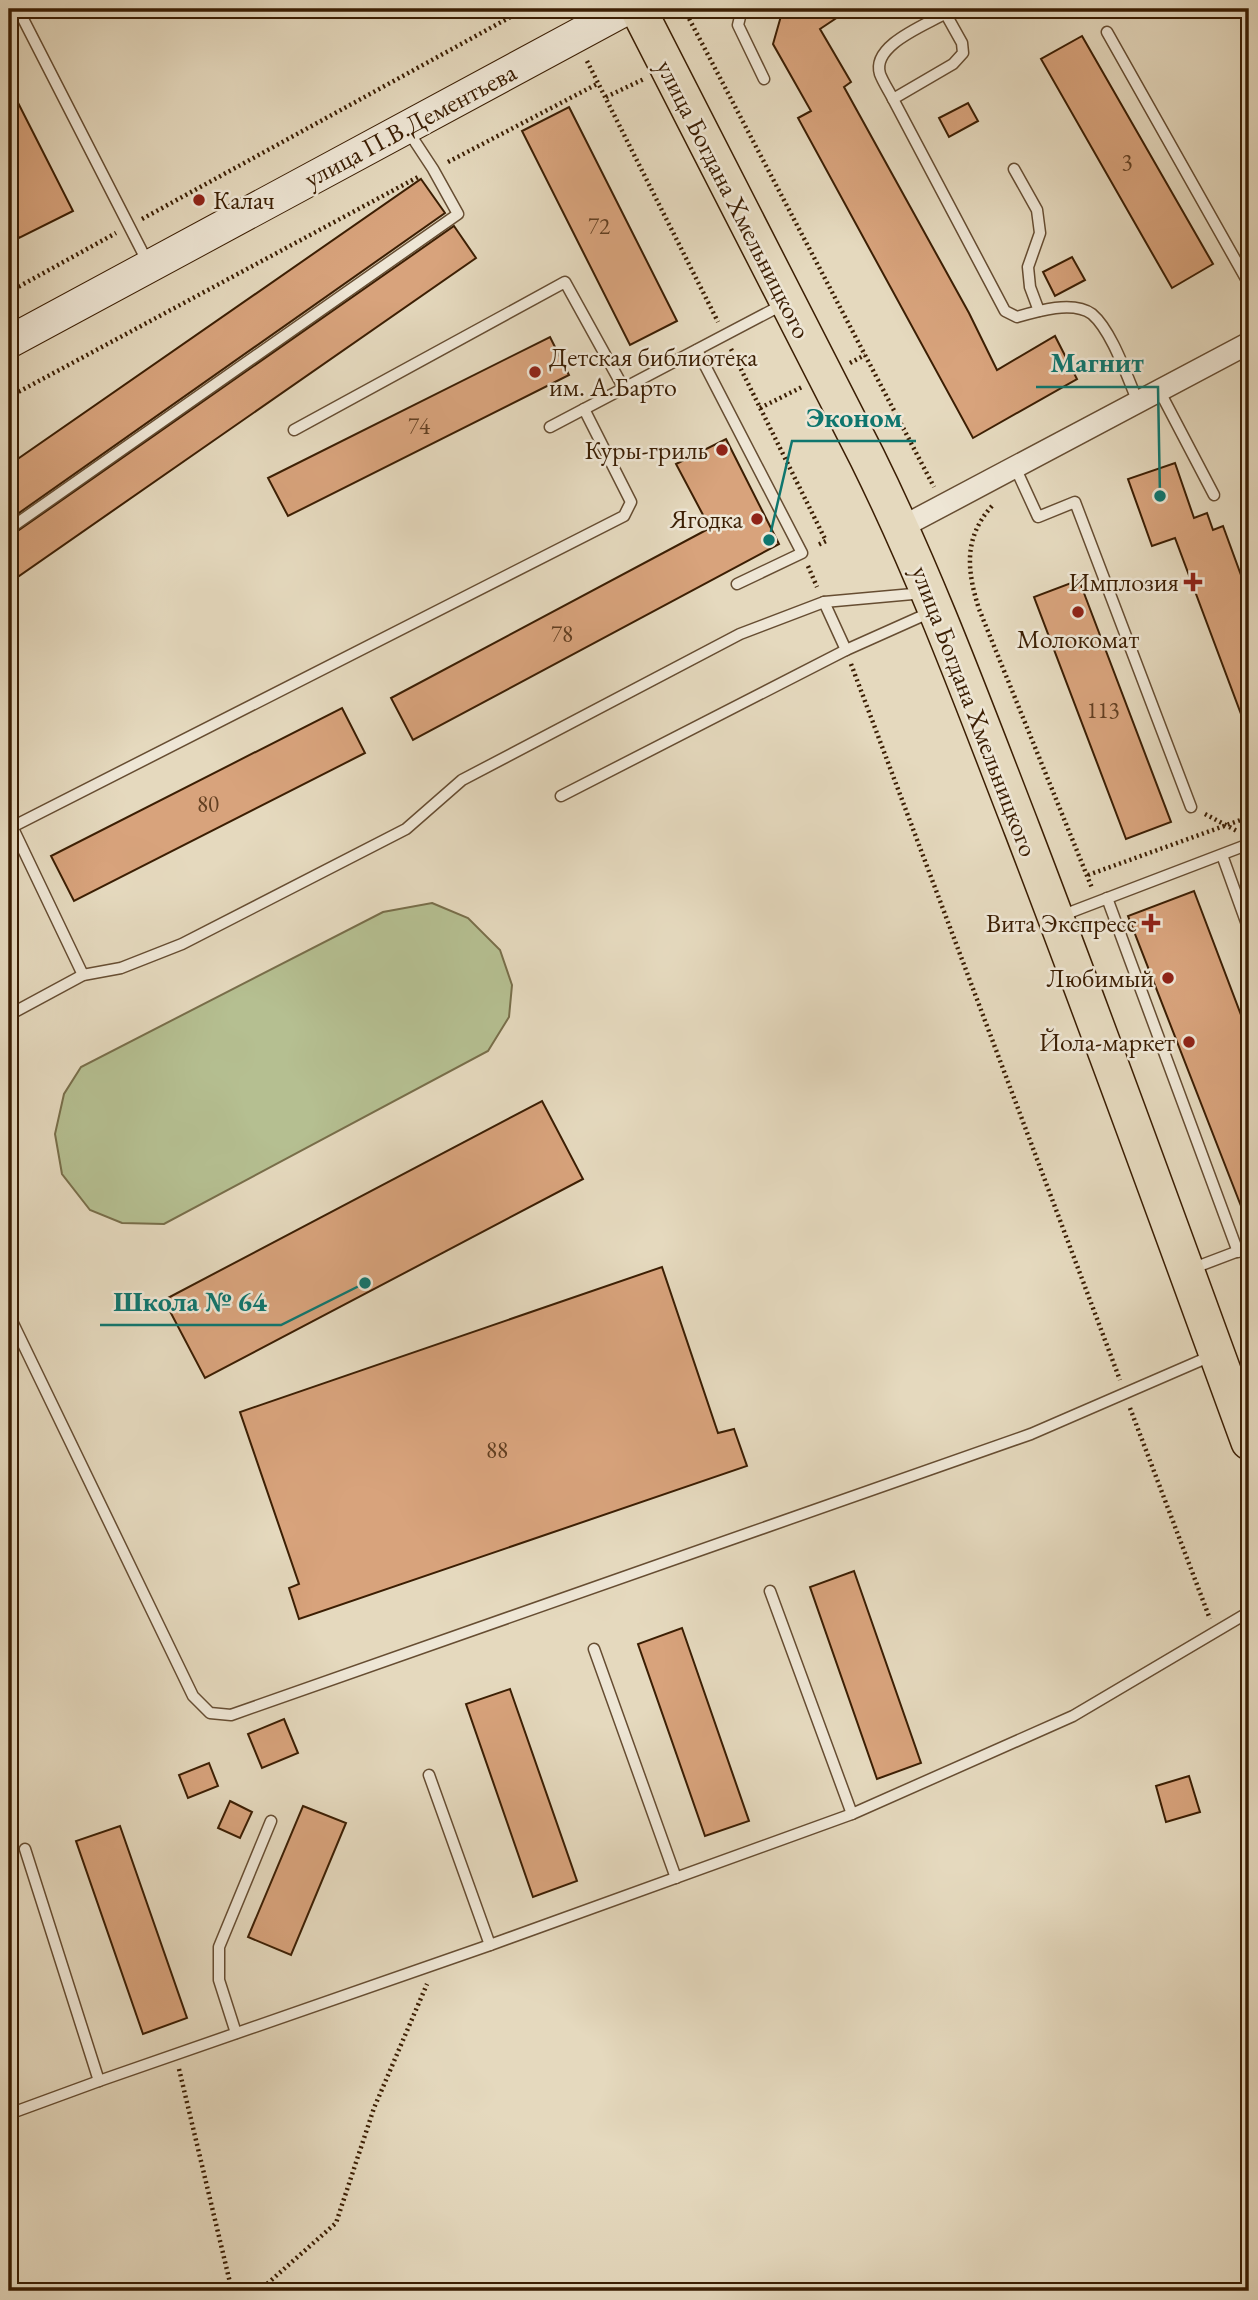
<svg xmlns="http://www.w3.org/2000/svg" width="1258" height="2300" viewBox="0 0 1258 2300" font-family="'EB Garamond',serif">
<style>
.green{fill:#b5bf91;stroke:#786e4a;stroke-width:2}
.building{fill:#d8a37c;stroke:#3b1e03;stroke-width:2}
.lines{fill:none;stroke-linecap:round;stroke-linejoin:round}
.lane-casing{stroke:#664d32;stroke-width:13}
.street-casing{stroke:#664d32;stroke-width:24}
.secondary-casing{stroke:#3b1e03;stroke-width:34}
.primary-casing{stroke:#3b1e03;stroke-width:38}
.path{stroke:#3b1e03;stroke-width:4.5;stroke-dasharray:2 3.5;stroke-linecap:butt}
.lane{stroke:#eee6d5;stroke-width:10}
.street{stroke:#eee6d5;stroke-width:21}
.secondary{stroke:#eee6d5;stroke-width:32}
.primary{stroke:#e5d9be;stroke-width:35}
.poi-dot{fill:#8f2418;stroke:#eee6d5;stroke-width:2.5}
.labels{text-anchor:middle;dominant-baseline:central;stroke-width:5;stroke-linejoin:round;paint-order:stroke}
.number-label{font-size:23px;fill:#623f21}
.street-label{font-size:26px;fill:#3b1e03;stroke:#eee6d5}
.poi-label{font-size:26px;fill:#3b1e03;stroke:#eee6d5;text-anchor:end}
.leader{fill:none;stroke:#0f766e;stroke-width:2.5}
.callout-dot{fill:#0f766e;stroke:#eee6d5;stroke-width:2.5}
.callout-label{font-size:28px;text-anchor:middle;font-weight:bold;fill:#0f766e;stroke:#eee6d5;stroke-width:5;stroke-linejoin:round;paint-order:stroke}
</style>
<rect width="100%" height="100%" fill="#e5d9be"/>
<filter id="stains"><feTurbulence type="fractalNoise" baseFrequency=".00286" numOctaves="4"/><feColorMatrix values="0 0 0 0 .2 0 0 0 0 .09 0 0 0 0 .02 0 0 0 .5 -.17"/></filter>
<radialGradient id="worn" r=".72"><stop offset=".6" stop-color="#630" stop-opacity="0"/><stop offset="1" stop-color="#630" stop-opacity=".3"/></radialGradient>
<polygon class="green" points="432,903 468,918 500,950 512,985 509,1017 488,1051 164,1224 122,1223 90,1210 62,1174 55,1134 64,1094 81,1067 383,912"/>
<g class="building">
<polygon points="791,9 850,9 820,29 851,82 844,87 969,313 997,370 1055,336 1077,379 973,438 798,118 811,111 773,44 781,16"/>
<polygon points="1082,36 1213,264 1172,288 1041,59"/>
<polygon points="9,85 73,211 19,238 9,218"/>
<polygon points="968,103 978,121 949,137 939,118"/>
<polygon points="569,107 677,321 630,345 522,131"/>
<polygon points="421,179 445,213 9,520 9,465"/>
<polygon points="454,226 476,258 9,583 9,537"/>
<polygon points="1072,257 1085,280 1055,296 1043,272"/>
<polygon points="550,337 569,375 288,516 268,478"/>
<polygon points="726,439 779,544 413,740 391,698 710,528 676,464"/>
<polygon points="1175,463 1194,518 1207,513 1213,530 1223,526 1249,597 1249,730 1247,730 1175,538 1152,546 1128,479"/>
<polygon points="1079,580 1171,822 1126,839 1034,597"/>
<polygon points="342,708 365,753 74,901 51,856"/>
<polygon points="1194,891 1249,1036 1248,1224 1128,916"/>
<polygon points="542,1101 583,1179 205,1378 164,1300"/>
<polygon points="662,1267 718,1433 734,1429 747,1466 299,1619 289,1588 299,1584 240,1412"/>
<polygon points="854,1571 921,1763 877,1779 810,1587"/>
<polygon points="682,1628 749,1821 705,1836 638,1644"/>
<polygon points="510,1689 577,1881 533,1897 466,1704"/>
<polygon points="284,1719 298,1753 262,1768 248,1734"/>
<polygon points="209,1763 218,1786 188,1798 179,1775"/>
<polygon points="1189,1776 1200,1812 1166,1822 1156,1786"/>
<polygon points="230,1801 252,1812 240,1838 218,1828"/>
<polygon points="303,1806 346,1823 291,1955 248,1937"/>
<polygon points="120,1826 187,2018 143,2034 76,1841"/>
</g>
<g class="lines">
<defs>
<g id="lane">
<polyline points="18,9 148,263"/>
<polyline points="742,9 738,25 764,79"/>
<path d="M943 9 962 43 963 53 953 64 893 99 1005 311 1017 317C1037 311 1073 300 1092 314 1112 331 1127 377 1138 402"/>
<polyline points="1107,32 1249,284"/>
<path d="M893 99C889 91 883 82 880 74 871 45 926 25 946 13"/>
<polyline points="1014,169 1037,210 1040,233 1028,267 1030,287 1039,311"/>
<polyline points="697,350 802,553 737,584"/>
<polyline points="1159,390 1214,495"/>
<polyline points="550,427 782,305"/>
<polyline points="294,430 565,282 623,387"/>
<polyline points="1015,467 1038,517 1075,502 1191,807"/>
<polyline points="9,529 458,214 433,169 408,131"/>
<polyline points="824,602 846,650"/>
<polyline points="561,796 846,650 931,612"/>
<polyline points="9,820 83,975"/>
<polyline points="12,827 624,516 631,502 584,409"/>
<polyline points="1222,855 1249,930"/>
<polyline points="1107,898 1238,1252"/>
<polyline points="1058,917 1249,844"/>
<polyline points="9,1015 83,975 121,968 182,944 406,829 462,780 740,634 824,602 924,593"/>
<polyline points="1191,1269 1249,1247"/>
<polyline points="9,1315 193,1696 210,1713 231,1715 1031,1434 1211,1356"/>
<polyline points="770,1591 852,1814"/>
<polyline points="594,1649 676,1878"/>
<polyline points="429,1775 490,1945"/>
<polyline points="25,1849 99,2081"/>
<polyline points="236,2033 219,1980 219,1947 271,1821"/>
<polyline points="9,2114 99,2081 490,1945 852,1814 1073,1716 1249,1612"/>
</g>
<polyline id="street" points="902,527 1249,343"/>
<polyline id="secondary" points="9,342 626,9"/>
<path id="primary" d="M638 9 867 457C927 578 973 703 1022 829 1100 1032 1174 1237 1249 1442"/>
</defs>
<use href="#lane" class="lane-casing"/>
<use href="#street" class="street-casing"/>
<use href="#secondary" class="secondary-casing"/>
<use href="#primary" class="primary-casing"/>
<g class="path">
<polyline points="684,9 934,487"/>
<polyline points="587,61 718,322"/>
<polyline points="606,97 644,79"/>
<polyline points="448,162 599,83"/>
<polyline points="142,219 525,9"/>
<polyline points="9,292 116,233"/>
<polyline points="731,349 826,541 816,546"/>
<polyline points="850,363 865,355"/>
<polyline points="9,397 418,177"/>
<polyline points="760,408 802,387"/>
<path d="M992 506C963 538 967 571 979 609L1092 888"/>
<polyline points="808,566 817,587"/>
<polyline points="851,664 1120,1380"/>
<polyline points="1205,814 1237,831"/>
<polyline points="1088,875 1249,817"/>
<polyline points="1130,1408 1210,1619"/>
<polyline points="179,2069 232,2291"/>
<polyline points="259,2291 336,2223 374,2108 427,1984"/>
</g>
<use href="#lane" class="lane"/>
<use href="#street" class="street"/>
<use href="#secondary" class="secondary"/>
<use href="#primary" class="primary"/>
</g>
<g class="poi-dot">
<circle cx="199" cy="200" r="7"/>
<circle cx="535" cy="372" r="7"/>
<circle cx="722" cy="450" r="7"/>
<circle cx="757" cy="519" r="7"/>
<path d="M1189.5 571.5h7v7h7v7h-7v7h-7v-7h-7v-7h7z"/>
<circle cx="1078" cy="612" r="7"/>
<path d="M1147.5 912.5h7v7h7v7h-7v7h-7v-7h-7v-7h7z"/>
<circle cx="1168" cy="978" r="7"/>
<circle cx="1189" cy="1042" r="7"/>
</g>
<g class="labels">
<g class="number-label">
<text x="1127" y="162">3</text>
<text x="599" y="226">72</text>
<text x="419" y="426">74</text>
<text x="562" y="634">78</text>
<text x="1103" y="710">113</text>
<text x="208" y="804">80</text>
<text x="497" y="1450">88</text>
</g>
<g class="street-label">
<text transform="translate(410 125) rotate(-28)">улица П.В.Дементьева</text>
<text transform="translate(734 199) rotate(63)">улица Богдана Хмельницкого</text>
<text transform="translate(975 711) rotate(69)">улица Богдана Хмельницкого</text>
</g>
<g class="poi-label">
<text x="213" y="200" text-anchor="start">Калач</text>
<text x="549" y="357" text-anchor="start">Детская библиотека<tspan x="549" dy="30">им. А.Барто</tspan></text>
<text x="708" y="450">Куры-гриль</text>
<text x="743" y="519">Ягодка</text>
<text x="1179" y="582">Имплозия</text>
<text x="1078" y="639" text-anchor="middle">Молокомат</text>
<text x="1137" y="923">Вита Экспресс</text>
<text x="1154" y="978">Любимый</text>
<text x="1175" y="1042">Йола-маркет</text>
</g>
</g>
<path class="leader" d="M1160 496L1158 387H1036M769 540L792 441H916M365 1283L281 1325H100"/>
<g class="callout-dot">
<circle cx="1160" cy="496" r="7"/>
<circle cx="769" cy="540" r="7"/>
<circle cx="365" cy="1283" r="7"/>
</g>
<g class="callout-label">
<text x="1097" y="372">Магнит</text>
<text x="854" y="427">Эконом</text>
<text x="190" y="1311">Школа № 64</text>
</g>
<rect width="1258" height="2300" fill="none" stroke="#e5d9be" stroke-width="35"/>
<rect x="10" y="10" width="1237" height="2279" fill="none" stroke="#3b1e03" stroke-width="3.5"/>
<rect x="18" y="18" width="1223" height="2265" fill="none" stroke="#3b1e03" stroke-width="2"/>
<rect width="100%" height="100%" filter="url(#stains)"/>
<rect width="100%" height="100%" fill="url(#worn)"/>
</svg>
